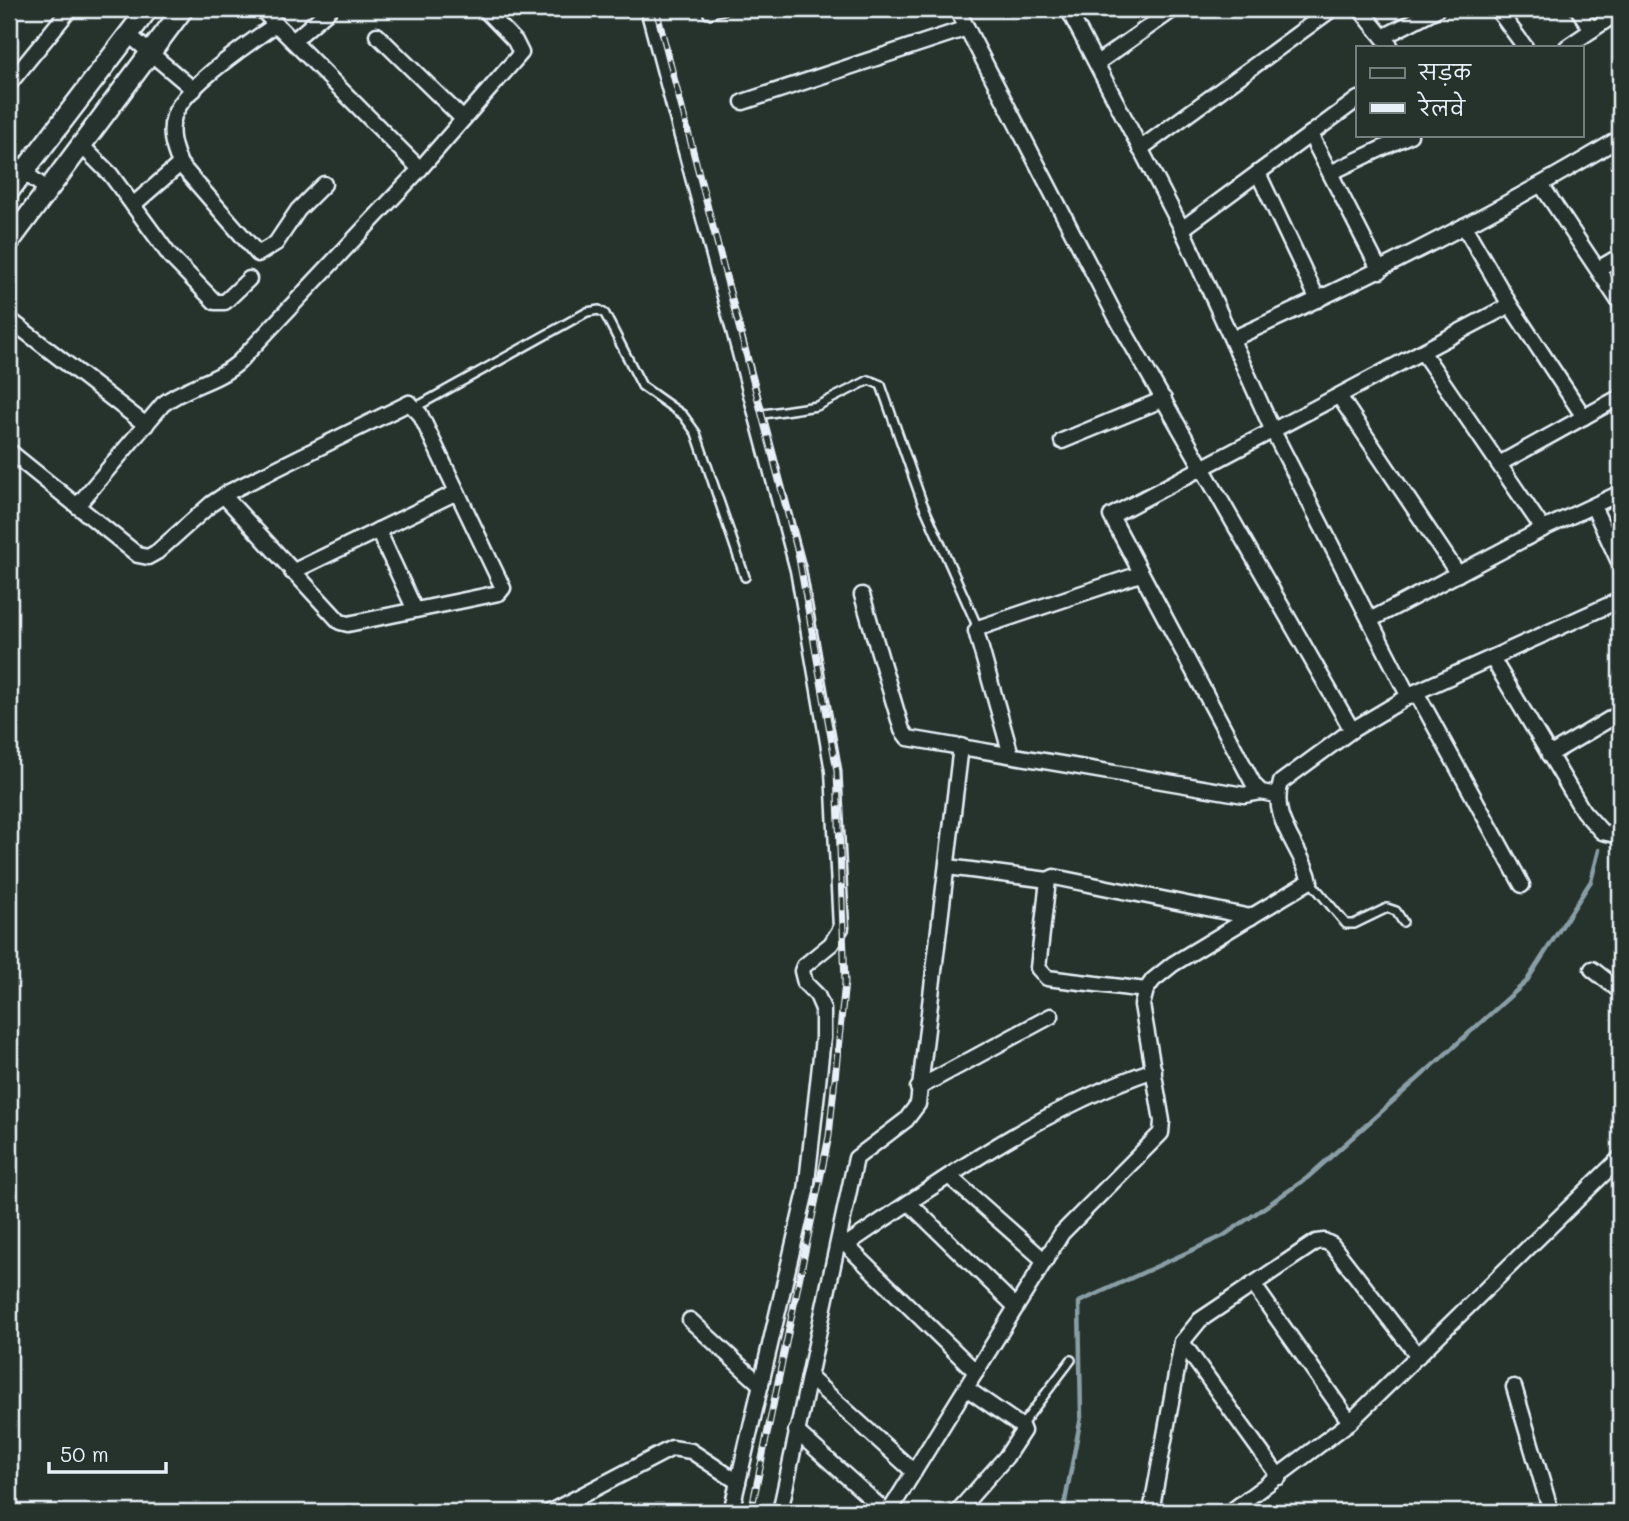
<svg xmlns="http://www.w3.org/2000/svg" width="1629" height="1521" viewBox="0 0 1629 1521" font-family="Mali,'Playpen Sans Deva',sans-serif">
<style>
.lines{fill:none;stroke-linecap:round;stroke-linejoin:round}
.stream{stroke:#8a9ea6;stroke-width:4.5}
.service-casing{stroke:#e8f1f8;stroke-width:12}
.minor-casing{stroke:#e8f1f8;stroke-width:19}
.secondary-casing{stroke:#e8f1f8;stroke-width:24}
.service{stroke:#26332d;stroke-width:7}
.minor{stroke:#26332d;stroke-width:14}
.secondary{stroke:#26332d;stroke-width:19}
.rail-casing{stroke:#e8f1f8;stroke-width:7}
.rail{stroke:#26332d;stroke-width:4.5;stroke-dasharray:13;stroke-linecap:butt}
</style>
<rect width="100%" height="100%" fill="#26332d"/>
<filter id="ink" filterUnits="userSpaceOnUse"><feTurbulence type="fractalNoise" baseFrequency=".0143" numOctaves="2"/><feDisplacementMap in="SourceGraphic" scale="14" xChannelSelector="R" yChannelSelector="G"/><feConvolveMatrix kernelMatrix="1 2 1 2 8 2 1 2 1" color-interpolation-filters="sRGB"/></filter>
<g filter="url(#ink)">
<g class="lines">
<g class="stream">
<polyline points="1612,824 1620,814"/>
<polyline points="1063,1512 1081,1417 1079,1302 1223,1236 1307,1178 1526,982 1591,881 1599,850"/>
</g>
<defs>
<g id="service">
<polyline points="708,14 727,9"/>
<polyline points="416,407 587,312 599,310 605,314 642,386 683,415 696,433 745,577"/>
<polyline points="757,415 817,406 869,380 881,385 922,502 978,628"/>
<polyline points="1310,881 1346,924 1354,924 1387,908 1396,911 1403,922"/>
<polyline points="1021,1426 1071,1360"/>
</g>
<g id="minor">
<polyline points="261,9 420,169 521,53 515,41 484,9"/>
<polyline points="648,9 798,570 833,771 841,928 831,944 804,966 802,971 805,983 817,995 823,1009 823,1038 806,1191 731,1512"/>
<polyline points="957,9 1115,315 1352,730"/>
<polyline points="1068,9 1182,229 1273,431 1409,697"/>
<polyline points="1360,9 1391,47"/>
<polyline points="1497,9 1525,47"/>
<polyline points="1578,9 1592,30"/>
<path d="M276 24C249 44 185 85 174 116 168 133 174 149 180 164L258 254 276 243 298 210 324 184"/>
<polyline points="128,34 194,90"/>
<polyline points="377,35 463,119"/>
<polyline points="1383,37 1437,9"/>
<polyline points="293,41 330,9"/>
<polyline points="1567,47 1620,11"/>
<polyline points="1097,63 1174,9"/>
<polyline points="9,84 70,9"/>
<polyline points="743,102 967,28"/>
<polyline points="1310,134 1380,271"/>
<polyline points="81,145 111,175 170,256 215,302 225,302 249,279"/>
<polyline points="1140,149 1332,9"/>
<polyline points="9,161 48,190"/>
<polyline points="1258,173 1318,300"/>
<polyline points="1330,173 1410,135"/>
<polyline points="1542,186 1620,303"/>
<polyline points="133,205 180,164"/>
<polyline points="1464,226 1510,305 1584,417"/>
<polyline points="1182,229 1358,99"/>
<polyline points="1598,269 1620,256"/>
<polyline points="9,319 146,425"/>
<path d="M1232 339C1365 279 1495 214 1620 138"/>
<polyline points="1423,353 1543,529"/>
<polyline points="1339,396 1458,574"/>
<polyline points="1062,441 1164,399"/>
<polyline points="9,451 138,555 148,557 157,552 211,504 229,492 409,403 420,414 503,588 499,593 348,624 340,622 224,496"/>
<polyline points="1499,464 1620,397"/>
<path d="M77 506 163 404C186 386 216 382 238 363L420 169"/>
<polyline points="1593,506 1620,564"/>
<polyline points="378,530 415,610"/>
<polyline points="292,572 457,492"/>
<polyline points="862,595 902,730 908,738 1244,795 1261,792"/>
<polyline points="1370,620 1543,529 1620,493"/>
<polyline points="1492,658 1583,811 1602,832 1620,836"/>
<polyline points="1416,692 1522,885"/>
<polyline points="1011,755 976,631 978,628 1140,574"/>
<polyline points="1549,755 1620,713"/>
<polyline points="1277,795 1261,792 1254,785 1111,516 1510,305"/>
<polyline points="948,867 1048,880"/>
<polyline points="1592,969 1620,991"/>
<polyline points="1146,990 1047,978 1038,968 1048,880 1054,877 1251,917"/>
<polyline points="918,1088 1051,1016"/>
<polyline points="950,1177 1045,1261"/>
<polyline points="909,1203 1016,1307"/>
<polyline points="840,1239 976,1372"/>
<path d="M846 1245C940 1181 1046 1106 1154 1070"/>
<polyline points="1253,1284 1350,1422"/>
<polyline points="690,1320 761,1385"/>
<polyline points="1182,1342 1279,1477"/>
<polyline points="809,1377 914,1472"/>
<polyline points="1514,1387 1551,1512"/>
<polyline points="796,1431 886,1512"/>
<polyline points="550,1512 672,1448 691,1451 738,1482"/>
<polyline points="780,1512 856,1158 906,1120 918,1104 961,746"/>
<path d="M889 1512 1062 1233 1161 1133 1162 1121 1142 1005 1146 990 1153 980 1173 964 1310 881C1301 845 1269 820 1281 782L1352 730 1416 692 1620 600"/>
<polyline points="957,1512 1006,1457 1023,1431 1021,1426 966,1388"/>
<polyline points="1151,1512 1182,1342 1200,1320 1316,1242 1324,1241 1332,1245 1418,1356"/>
<polyline points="1230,1512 1350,1422 1620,1158"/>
</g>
<g id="secondary">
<polyline points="9,191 148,9"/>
<polyline points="9,242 183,9"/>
</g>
</defs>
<use href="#service" class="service-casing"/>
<use href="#minor" class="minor-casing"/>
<use href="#secondary" class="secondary-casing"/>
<use href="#service" class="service"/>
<use href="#minor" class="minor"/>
<use href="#secondary" class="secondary"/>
<defs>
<polyline id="rail" points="656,9 798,553 837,771 845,982 829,1136 751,1512"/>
</defs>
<use href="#rail" class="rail-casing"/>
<use href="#rail" class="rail"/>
</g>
</g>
<rect width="1629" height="1521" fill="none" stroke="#26332d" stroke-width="35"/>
<rect x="18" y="18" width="1594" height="1486" fill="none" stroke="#e8f1f8" stroke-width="2.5" filter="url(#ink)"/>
<rect x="1356" y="46" width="228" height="91" fill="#26332d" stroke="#747f7e" stroke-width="2"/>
<rect x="1370" y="68" width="35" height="10" fill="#26332d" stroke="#747f7e" stroke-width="2"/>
<text x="1419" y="80" font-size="21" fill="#e8f1f8">सड़क</text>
<rect x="1370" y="103" width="35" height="10" fill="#e8f1f8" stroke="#747f7e" stroke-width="2"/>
<text x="1419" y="116" font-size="21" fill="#e8f1f8">रेलवे</text>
<path d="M49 1462v10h117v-10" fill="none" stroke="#e8f1f8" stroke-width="3.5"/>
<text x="60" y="1462" font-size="21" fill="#e8f1f8" stroke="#26332d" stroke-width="5" paint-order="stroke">50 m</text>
</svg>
